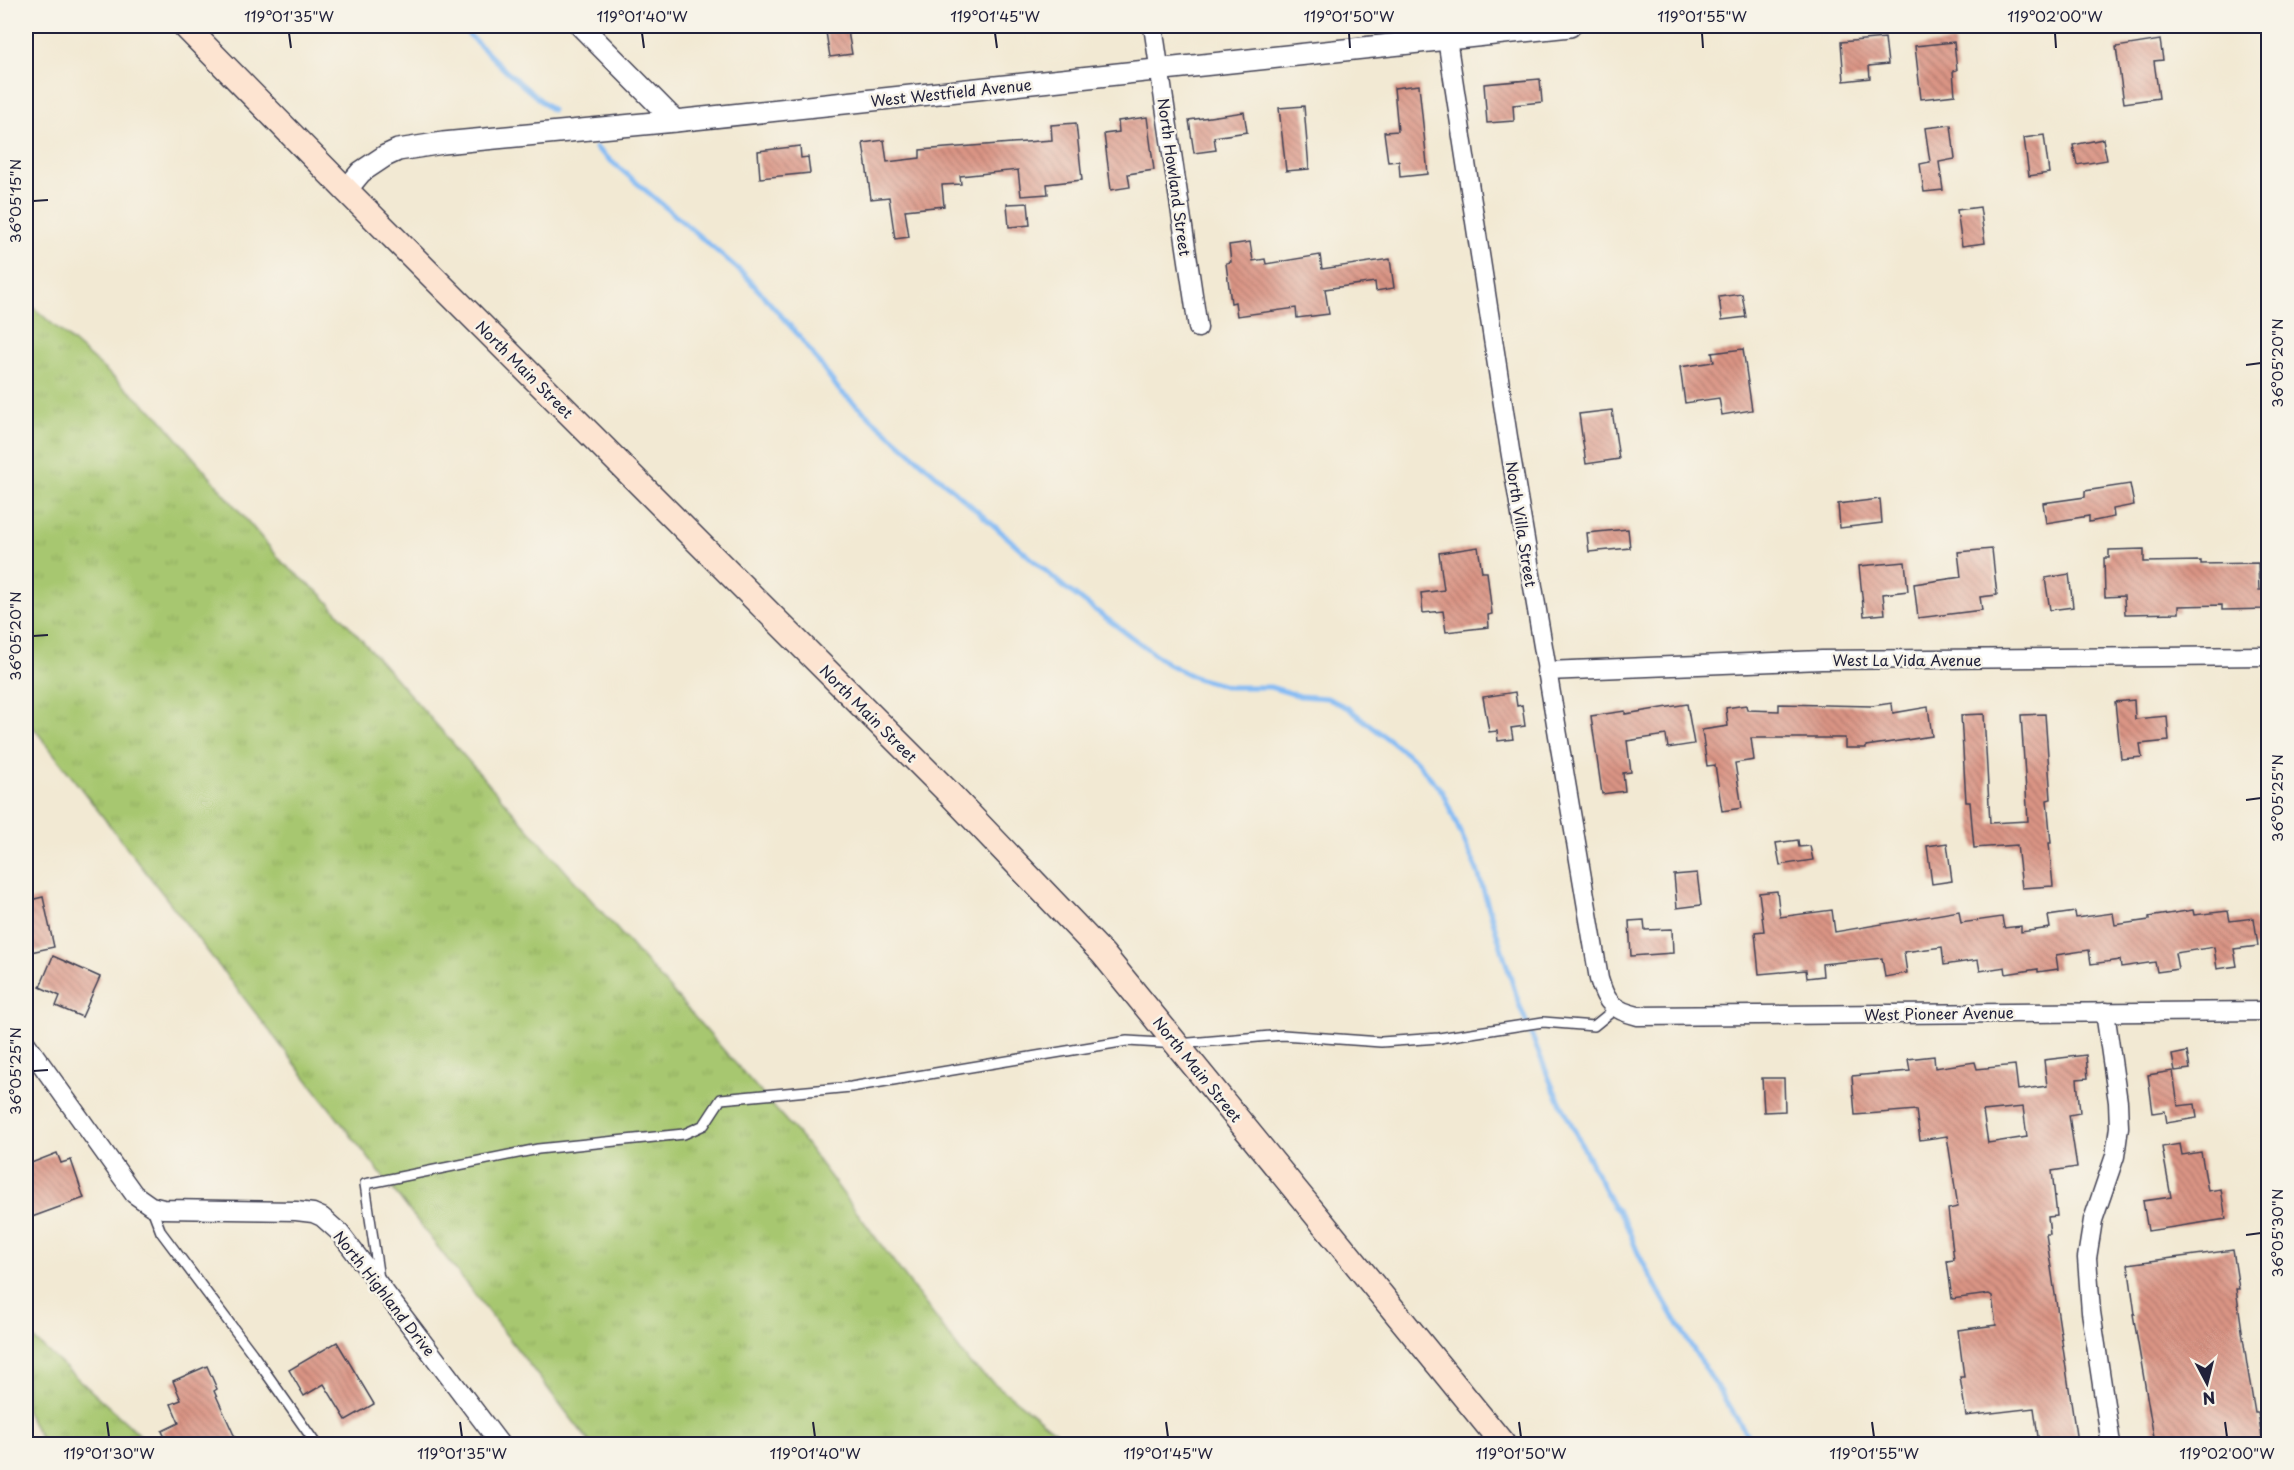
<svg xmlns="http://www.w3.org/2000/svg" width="2294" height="1470" viewBox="0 0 2294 1470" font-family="'Playpen Sans',sans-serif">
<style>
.grass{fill:url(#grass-tufts);stroke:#647455;stroke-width:1.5}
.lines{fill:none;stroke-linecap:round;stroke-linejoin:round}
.stream{stroke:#84bbf4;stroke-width:5}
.building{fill:url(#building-back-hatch);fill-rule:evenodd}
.service-casing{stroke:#414052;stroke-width:12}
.minor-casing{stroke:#414052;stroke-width:21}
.tertiary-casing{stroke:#414052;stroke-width:24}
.secondary-casing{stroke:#414052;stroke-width:27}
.service{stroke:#fff;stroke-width:9}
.minor{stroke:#fff;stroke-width:18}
.tertiary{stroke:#fff;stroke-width:21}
.secondary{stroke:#fde4d1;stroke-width:24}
.ticks{fill:none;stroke:#22223b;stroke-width:2}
.labels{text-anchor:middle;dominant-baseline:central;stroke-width:5;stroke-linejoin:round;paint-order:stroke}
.street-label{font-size:15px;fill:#22223b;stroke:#f7f3e8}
.neatline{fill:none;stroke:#22223b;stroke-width:2}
.ticks-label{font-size:15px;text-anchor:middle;fill:#22223b}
</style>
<defs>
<pattern id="grass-tufts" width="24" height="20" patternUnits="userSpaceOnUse" patternTransform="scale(1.5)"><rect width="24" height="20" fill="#a7c76f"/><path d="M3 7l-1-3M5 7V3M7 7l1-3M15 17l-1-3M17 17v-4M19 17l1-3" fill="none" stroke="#8fab61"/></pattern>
<pattern id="building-back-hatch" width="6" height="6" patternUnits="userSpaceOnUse" patternTransform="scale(1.5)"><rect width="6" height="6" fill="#da9484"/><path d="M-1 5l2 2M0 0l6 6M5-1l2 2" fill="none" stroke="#b0786d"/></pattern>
</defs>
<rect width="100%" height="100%" fill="#f7f3e8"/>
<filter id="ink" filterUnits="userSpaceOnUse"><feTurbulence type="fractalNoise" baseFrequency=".0167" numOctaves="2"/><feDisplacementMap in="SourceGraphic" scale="12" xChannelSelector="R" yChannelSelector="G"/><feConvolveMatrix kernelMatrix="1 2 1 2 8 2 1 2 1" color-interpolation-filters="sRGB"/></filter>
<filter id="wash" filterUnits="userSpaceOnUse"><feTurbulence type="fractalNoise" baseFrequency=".008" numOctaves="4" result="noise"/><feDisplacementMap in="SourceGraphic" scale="24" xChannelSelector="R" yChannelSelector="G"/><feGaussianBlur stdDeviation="1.35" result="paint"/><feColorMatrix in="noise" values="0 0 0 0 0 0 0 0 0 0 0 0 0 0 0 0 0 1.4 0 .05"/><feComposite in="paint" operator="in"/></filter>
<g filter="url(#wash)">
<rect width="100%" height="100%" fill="#f2e9d3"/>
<g class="grass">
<polygon points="26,301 160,418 283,563 322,595 803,1140 970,1364 1071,1444 591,1444 26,718"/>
<polygon points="26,1332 150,1444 44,1444 26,1412"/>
</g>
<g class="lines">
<g class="stream">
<polyline points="460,26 507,72 552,110"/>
<path d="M596 148 745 275 800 337 839 390 1064 587 1168 664 1196 678 1229 687H1270L1300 696 1327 698 1348 708 1415 760 1442 791 1477 870 1519 1004 1553 1088 1613 1206C1627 1217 1631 1240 1639 1255 1673 1320 1714 1382 1753 1444"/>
</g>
</g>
<g id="blocks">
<g class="building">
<polygon points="825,26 847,26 852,54 830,57"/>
<polygon points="1885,38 1888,64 1869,66 1870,78 1844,81 1841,42"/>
<polygon points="2160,40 2163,60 2154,61 2159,98 2124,103 2116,47"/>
<polygon points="1954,42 1957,70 1953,71 1955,95 1921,99 1915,46"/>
<polygon points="1540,79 1542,102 1513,105 1514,121 1487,123 1484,84"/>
<polygon points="1419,85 1428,174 1400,177 1399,161 1388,162 1384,132 1398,131 1394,88"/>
<polygon points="1304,106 1309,169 1286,171 1279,108"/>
<polygon points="1244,112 1247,132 1214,137 1216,150 1194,153 1189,120"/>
<polygon points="1147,117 1154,170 1128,174 1130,187 1111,190 1104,134 1119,132 1118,121"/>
<polygon points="1076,123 1082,180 1047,184 1048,194 1021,196 1018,170 960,176 961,184 942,185 944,206 905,210 909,237 895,239 889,197 871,199 863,143 884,140 887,162 920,158 920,150 1052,140 1051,125"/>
<polygon points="1951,125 1955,159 1939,162 1943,190 1924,192 1920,164 1930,162 1925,128"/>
<polygon points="2044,135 2049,173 2029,176 2024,138"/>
<polygon points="2103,139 2107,160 2077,165 2073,145"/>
<polygon points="800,146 801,158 808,157 810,173 760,178 758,151"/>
<polygon points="1028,203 1030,225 1009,227 1007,204"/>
<polygon points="1980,207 1985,243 1962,246 1957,210"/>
<polygon points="1250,242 1253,261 1265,259 1266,264 1320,255 1322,269 1390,259 1394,288 1376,291 1375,282 1325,289 1329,314 1297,318 1296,308 1237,316 1235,302 1231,303 1226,263 1231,262 1229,245"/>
<polygon points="1742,294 1746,317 1722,320 1719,297"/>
<polygon points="1743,349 1752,410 1722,415 1719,398 1685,403 1680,367 1714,362 1712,353"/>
<polygon points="1612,410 1619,459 1586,464 1579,414"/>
<polygon points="2130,484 2134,505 2113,509 2114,517 2089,522 2089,516 2046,523 2043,503 2085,497 2085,491"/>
<polygon points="1880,499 1882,523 1840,528 1838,504"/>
<polygon points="1628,529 1630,548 1589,552 1587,533"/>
<polygon points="1478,547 1482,572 1487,572 1492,614 1488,615 1489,627 1446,632 1443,611 1423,613 1421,593 1444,590 1439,553"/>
<polygon points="1992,549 1997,595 1980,597 1982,610 1918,618 1914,584 1961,577 1958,552"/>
<polygon points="2144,549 2144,562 2201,561 2201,564 2258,563 2259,590 2265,590 2266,609 2222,610 2222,605 2179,606 2179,613 2125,614 2124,596 2105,597 2104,558 2109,558 2109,550"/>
<polygon points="1905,562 1908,591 1883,594 1885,614 1864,616 1859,566"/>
<polygon points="2069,574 2073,607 2050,610 2045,578"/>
<polygon points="1515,692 1517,706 1522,705 1525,726 1511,728 1513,739 1498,741 1497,731 1489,732 1483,697"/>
<polygon points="2134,700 2135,719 2167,716 2169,741 2140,744 2142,757 2121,759 2115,702"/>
<polygon points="1892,703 1893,713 1928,707 1932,736 1866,746 1866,748 1845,748 1845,738 1751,738 1754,760 1735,763 1742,808 1722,811 1715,765 1707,766 1702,730 1728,726 1726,708 1746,705 1747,710 1779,711 1779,704 1872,706"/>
<polygon points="1687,704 1694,744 1668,748 1666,735 1627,741 1631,772 1623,773 1625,791 1602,794 1591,716 1625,711 1625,714"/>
<polygon points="1984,714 1990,823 2028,821 2021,715 2045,714 2051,799 2047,800 2051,843 2049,843 2053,886 2022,888 2017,845 1974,848 1970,802 1966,802 1961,715"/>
<polygon points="1798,840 1799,847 1810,846 1813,860 1780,865 1776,843"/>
<polygon points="1947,843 1952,881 1932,884 1927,846"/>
<polygon points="1697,873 1701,905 1677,908 1674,875"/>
<polygon points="1777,891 1780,917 1832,910 1835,932 1959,911 1961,923 2002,917 2004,928 2021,926 2021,932 2050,928 2048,916 2075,912 2076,918 2113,913 2115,925 2149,920 2149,917 2193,910 2194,915 2228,911 2230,921 2254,918 2258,946 2234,949 2237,966 2217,969 2214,947 2175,953 2178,969 2157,972 2155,962 2121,967 2120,960 2091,964 2089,950 2056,955 2058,969 2038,972 2038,969 2006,974 2005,967 1980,971 1978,960 1944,965 1942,947 1904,952 1907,973 1885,977 1882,958 1822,964 1823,976 1807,978 1806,970 1759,974 1755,932 1764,931 1759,893"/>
<polygon points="43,897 54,947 26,953 26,901"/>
<polygon points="1644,920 1645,930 1672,929 1673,953 1631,956 1629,921"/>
<polygon points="53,956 100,977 82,1017 56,1006 60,996 40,987"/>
<polygon points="2187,1052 2190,1069 2175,1071 2172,1055"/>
<path d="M2086 1055 2088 1078 2077 1079 2080 1113 2069 1115 2077 1167 2052 1171 2057 1216 2048 1217 2050 1234H2046L2077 1442 2039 1444 2034 1408 1966 1416 1960 1377H1964L1958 1330 1996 1325 1992 1296 1989 1294 1952 1299 1947 1261 1954 1260 1948 1209 1958 1207 1947 1136 1920 1140 1916 1110 1855 1115 1852 1076 1910 1071 1908 1059 1934 1056 1935 1068 1975 1062 1977 1069 2015 1065 2018 1090 2047 1086 2044 1060ZM2023 1107 2027 1137 1988 1143 1983 1111Z"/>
<polygon points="2173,1071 2178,1106 2195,1104 2197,1118 2167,1123 2165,1111 2153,1113 2148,1075"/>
<polygon points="1762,1078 1784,1078 1785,1111 1764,1112"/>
<polygon points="2180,1144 2182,1155 2201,1152 2208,1191 2221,1189 2226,1219 2148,1231 2143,1201 2171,1197 2162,1147"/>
<polygon points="57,1153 61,1163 71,1160 84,1198 32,1217 26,1198 26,1165"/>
<polygon points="2233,1250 2239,1289 2236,1289 2247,1365 2255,1413 2258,1413 2263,1444 2155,1444 2133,1314 2135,1314 2128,1264"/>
<polygon points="337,1342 374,1404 346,1420 324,1384 304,1396 289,1370"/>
<polygon points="207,1366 217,1389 214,1391 238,1444 168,1444 162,1431 179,1423 171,1404 181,1400 173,1381"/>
</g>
</g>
</g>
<g filter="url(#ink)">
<use href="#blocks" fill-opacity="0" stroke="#414052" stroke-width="1.5"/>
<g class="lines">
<defs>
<g id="service">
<polyline points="151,1206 161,1232 252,1353 316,1444"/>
<polyline points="379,1279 365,1184 538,1149 684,1134 704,1125 721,1099 851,1087 1127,1041 1178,1044 1283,1035 1381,1042 1439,1038 1543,1022 1594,1026 1616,1008"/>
</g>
<g id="minor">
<polyline points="1153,26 1198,328"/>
<path d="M1447 39 1510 450 1599 979C1606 1003 1613 1010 1638 1016L2268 1011"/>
<polyline points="1546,671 1822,660 2268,656"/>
<polyline points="2105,1012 2118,1102 2119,1127 2115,1156 2093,1220 2087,1258 2091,1312 2111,1444"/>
<polyline points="26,1043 134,1194 151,1206 163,1209 296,1211 313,1213 322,1217 340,1233 500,1444"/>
</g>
<g id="tertiary">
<polyline points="581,26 675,121"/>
<polyline points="346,190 361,172 385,156 398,150 443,143 675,121 1570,26"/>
</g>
<polyline id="secondary" points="185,26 346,190 948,792 1103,954 1503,1444"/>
</defs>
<use href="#service" class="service-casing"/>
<use href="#minor" class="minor-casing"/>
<use href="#tertiary" class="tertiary-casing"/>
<use href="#secondary" class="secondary-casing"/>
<use href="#service" class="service"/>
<use href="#minor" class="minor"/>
<use href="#tertiary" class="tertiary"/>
<use href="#secondary" class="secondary"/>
</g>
</g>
<path class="ticks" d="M289 33 291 48M642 33 644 48M995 33 997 48M1349 33 1350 48M1702 33 1703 48M2055 33 2056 48M33 201 48 200M2246 365 2261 363M33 636 48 635M2246 800 2261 798M33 1071 48 1070M2246 1235 2261 1233M107 1422 109 1437M460 1422 462 1437M813 1422 815 1437M1166 1422 1168 1437M1519 1422 1521 1437M1872 1422 1874 1437M2225 1422 2227 1437"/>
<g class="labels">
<g class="street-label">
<text transform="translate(951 92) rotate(-6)">West Westfield Avenue</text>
<text transform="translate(1175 177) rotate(82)">North Howland Street</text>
<text transform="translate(525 369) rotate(45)">North Main Street</text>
<text transform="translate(1522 524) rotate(81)">North Villa Street</text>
<text x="1907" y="659">West La Vida Avenue</text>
<text transform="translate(869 713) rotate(45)">North Main Street</text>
<text transform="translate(1939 1013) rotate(-1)">West Pioneer Avenue</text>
<text transform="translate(1198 1069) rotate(51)">North Main Street</text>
<text transform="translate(385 1293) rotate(52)">North Highland Drive</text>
</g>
</g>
<rect width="2294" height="1470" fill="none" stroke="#f7f3e8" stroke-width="66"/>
<g transform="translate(2207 1383) rotate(173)" stroke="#f7f3e8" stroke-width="4.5" paint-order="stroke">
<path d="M0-4.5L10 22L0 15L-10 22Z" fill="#22223b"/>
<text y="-9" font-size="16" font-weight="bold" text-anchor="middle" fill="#22223b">N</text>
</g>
<rect x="33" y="33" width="2228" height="1404" class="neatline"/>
<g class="ticks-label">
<text x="289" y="22">119°01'35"W</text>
<text x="642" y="22">119°01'40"W</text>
<text x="995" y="22">119°01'45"W</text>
<text x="1349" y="22">119°01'50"W</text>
<text x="1702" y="22">119°01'55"W</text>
<text x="2055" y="22">119°02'00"W</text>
<text transform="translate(16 201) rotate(-90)" y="5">36°05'15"N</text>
<text transform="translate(2278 363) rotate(-90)" y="5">36°05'20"N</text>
<text transform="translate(16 636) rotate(-90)" y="5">36°05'20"N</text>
<text transform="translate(2278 798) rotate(-90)" y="5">36°05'25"N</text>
<text transform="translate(16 1071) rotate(-90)" y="5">36°05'25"N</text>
<text transform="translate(2278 1233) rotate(-90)" y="5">36°05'30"N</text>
<text x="109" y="1459">119°01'30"W</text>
<text x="462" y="1459">119°01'35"W</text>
<text x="815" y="1459">119°01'40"W</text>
<text x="1168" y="1459">119°01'45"W</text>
<text x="1521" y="1459">119°01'50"W</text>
<text x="1874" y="1459">119°01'55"W</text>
<text x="2227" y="1459">119°02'00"W</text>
</g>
</svg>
